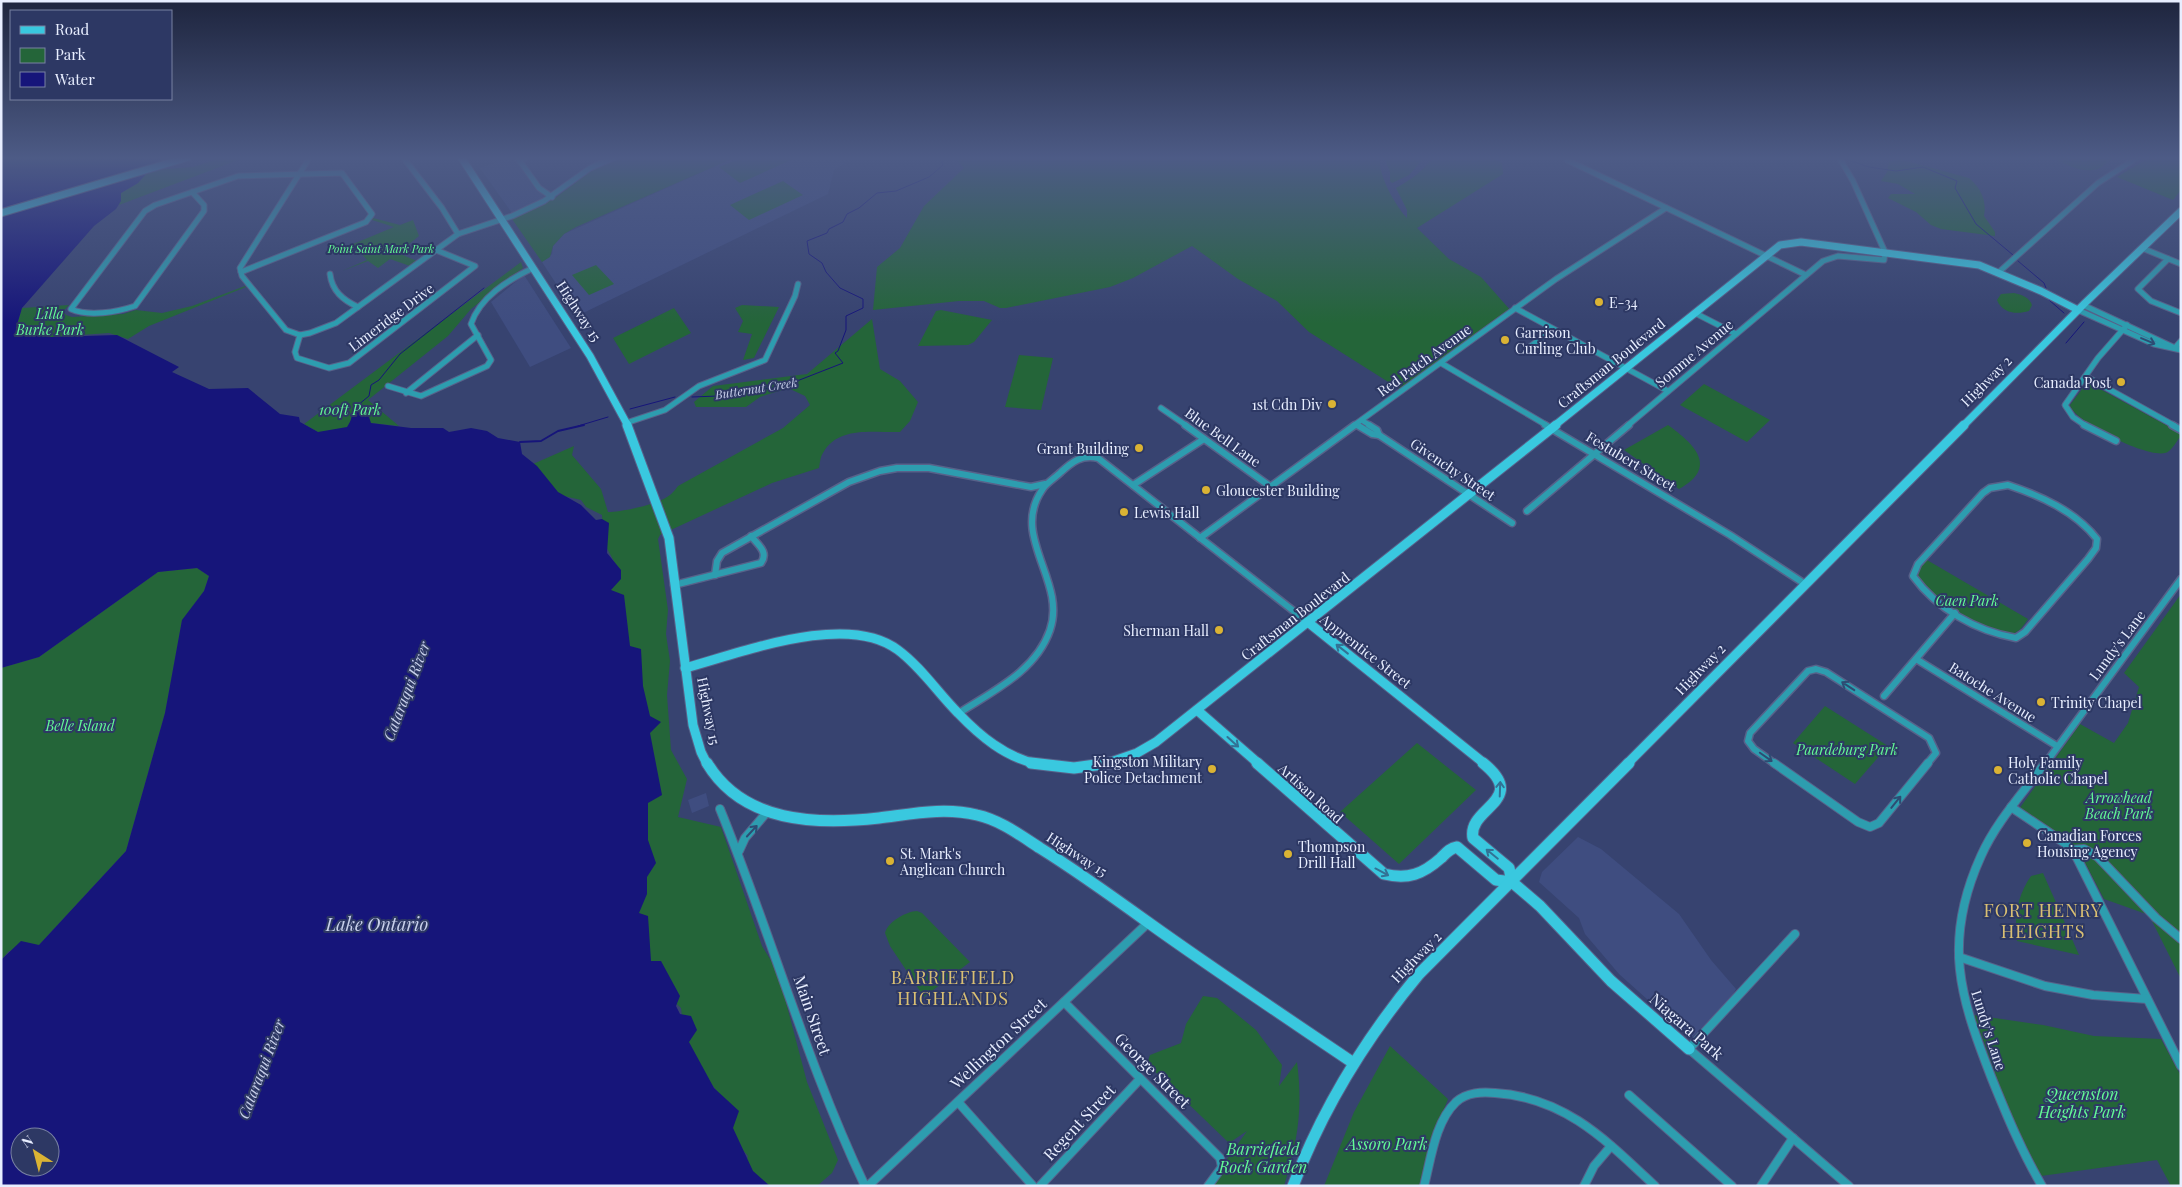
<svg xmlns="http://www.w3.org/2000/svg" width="2182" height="1187" viewBox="0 0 2182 1187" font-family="'Playfair Display',serif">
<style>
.built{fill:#3f4d80}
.green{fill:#246539}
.water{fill:#16157a;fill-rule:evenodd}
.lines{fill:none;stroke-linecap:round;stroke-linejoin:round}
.stream-far1{stroke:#16157a;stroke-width:1}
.stream{stroke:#16157a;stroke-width:2}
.street-far2-casing{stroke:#57628a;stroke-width:7}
.street-far1-casing{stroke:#57628a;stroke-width:9}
.street-casing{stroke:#57628a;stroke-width:10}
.secondary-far2-casing{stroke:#57628a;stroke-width:9}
.secondary-far1-casing{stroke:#57628a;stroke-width:11}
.secondary-casing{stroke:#57628a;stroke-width:13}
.street-far2{stroke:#2d9daf;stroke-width:5}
.street-far1{stroke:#2d9daf;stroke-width:6}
.street{stroke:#2d9daf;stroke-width:8}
.secondary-far2{stroke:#39c8df;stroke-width:7}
.secondary-far1{stroke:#39c8df;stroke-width:9}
.secondary{stroke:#39c8df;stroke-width:11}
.oneway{stroke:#2d4c73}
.oneway2{stroke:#327295}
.poi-dot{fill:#dab334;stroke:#2d3864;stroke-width:2}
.labels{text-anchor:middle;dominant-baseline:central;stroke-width:4;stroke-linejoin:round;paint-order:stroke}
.far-park-label{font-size:11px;font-style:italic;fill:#63fb95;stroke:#2d3864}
.far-water-label{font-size:12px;font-style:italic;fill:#c8d0eb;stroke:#2d3864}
.poi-label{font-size:14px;fill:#e8eeff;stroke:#2d3864;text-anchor:start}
.street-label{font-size:14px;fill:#e8eeff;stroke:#2d3864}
.park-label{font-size:14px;font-style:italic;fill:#63fb95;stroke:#2d3864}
.water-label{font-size:15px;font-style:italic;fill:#c8d0eb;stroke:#2d3864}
.near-street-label{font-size:16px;fill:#e8eeff;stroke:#2d3864}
.near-park-label{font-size:16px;font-style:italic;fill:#63fb95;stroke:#2d3864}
.near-neighbourhood-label{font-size:18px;letter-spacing:1px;fill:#d9bf73;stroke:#2d3864}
.near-water-label{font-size:18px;font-style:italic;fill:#c8d0eb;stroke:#2d3864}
</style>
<rect width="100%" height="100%" fill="#374370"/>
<g class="built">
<polygon points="513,157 545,198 512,213 480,168"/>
<polygon points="736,157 855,157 834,170 828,194 577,316 542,262 552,254 553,246 564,234"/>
<polygon points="524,275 571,348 530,367 491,302"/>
<polygon points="706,793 709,806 692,813 688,800"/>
<polygon points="1578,837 1601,849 1679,914 1711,960 1736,989 1729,1002 1692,1037 1686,1034 1619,974 1585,934 1579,918 1539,882 1542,872"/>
</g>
<g class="green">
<polygon points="223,157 246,157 119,205 121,193 138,183 146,174 156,170 193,167"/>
<polygon points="621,157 736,157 576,227 564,234 553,246 550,257 542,262 512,219 555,198 594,169"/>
<polygon points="744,157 790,157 793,159 740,183 719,167"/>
<path d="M954 157H1381C1375 171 1397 208 1407 218V210L1396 188C1412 179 1423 171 1433 157H1491L1502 163 1503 174 1417 228 1449 259 1481 277 1512 312 1401 390 1309 332 1277 301 1238 279 1192 246 1133 278 1110 287 1006 308H1000L984 301H959L873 310 877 267 900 248 924 206 964 168Z"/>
<polygon points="1384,157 1425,157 1409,175 1392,183 1390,181 1390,172"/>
<path d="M2052 157H2114C2109 160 2103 167 2098 169 2082 174 2065 164 2052 157Z"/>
<polygon points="2150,157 2181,157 2181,190 2173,200 2117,177"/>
<path d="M1899 159 1969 178C1981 188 1987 201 1984 216L1995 232V236L1941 229 1931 225 1916 212 1888 198 1891 194H1915L1898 184 1881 181 1887 172 1889 162Z"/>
<polygon points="783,181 803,195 749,220 730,205"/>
<polygon points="373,218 400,225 413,220 419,236 398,253 417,261 410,266 390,259 378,268 368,261 342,271 367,260 353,244 394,227 372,220"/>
<polygon points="521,262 523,268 471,309 448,336 368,400 399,426 371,423 339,436 318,432 304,424"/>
<polygon points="596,265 614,284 589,295 572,275"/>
<polygon points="245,286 246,287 149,326 128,339 109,333 52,337 32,335 16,328 22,308 69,305 63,311 66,315 72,317 123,314 136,310 162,313 192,306"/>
<path d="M2014 293C2022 295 2029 297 2032 305L2029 311C2016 315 2002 313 1997 300L2001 294Z"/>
<polygon points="742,305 779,307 754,358 743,360 752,334 738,332 743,321 735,308"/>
<polygon points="674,308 691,333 629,364 613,338"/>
<polygon points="941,310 992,320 974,342 968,345 918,346 936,311"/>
<path d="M872 319 880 369 900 381 918 402 910 421 900 432C875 433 838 425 823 453 820 457 820 464 819 468L772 483 660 535 658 539 668 610 666 634 670 661 667 695 671 750 687 779 678 817 721 827 762 946 778 972 807 1082 838 1160 832 1173 817 1186H739L748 1156 720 1124 717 1091 705 1076 688 1063 681 1008 667 995 635 955 617 605 609 585 616 565 603 541 602 515 586 507 581 500 564 496 544 487 533 464 574 446 572 455 601 489 608 512C621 512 655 505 667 497 671 495 675 490 678 486L783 428 810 405 805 396 788 388 760 397 746 407H696L694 402 713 386 807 374Z"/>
<polygon points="1019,355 1053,358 1041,410 1005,407"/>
<path d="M2089 383 2179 432 2180 437C2176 442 2171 452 2165 453 2147 458 2074 422 2070 405L2086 384Z"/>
<polygon points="1704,384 1770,420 1747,442 1680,405"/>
<path d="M1668 425C1694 444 1719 467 1679 489L1624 450Z"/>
<path d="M1927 560 2028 619C2024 625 2019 633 2011 634 1990 638 1933 599 1917 584L1916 572Z"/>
<polygon points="197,568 209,576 204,591 182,621 165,713 126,851 39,945 9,951 1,960 1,668 39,657 158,572"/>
<polygon points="2181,594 2181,979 2149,915 2104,899 2083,859 2068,843 2019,809 2080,724 2114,743 2128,723 2139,687 2124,673"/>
<polygon points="1825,706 1888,746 1855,784 1793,743"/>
<polygon points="1417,743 1476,790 1399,864 1340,812"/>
<path d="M2043 873 2079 955 2017 941C2014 917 2017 896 2031 876Z"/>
<path d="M917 911 922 913 970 962 924 997 890 946 885 933C887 922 907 911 917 911Z"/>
<path d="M1203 996 1217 998 1256 1030 1282 1065 1279 1086 1297 1062C1303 1108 1298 1141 1284 1186H1208L1247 1131 1229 1143 1147 1064 1150 1055 1181 1043 1186 1024Z"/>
<polygon points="1974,1015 2043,1025 2094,1036 2161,1039 2181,1076 2181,1186 2171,1186 2157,1160 2041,1176 2010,1114"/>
<polygon points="1390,1046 1448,1099 1435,1132 1419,1186 1324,1186 1354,1112"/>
</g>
<path class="water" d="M1 157H163L156 170 146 174 138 183 121 193V201L116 209 94 226 22 308 16 328 32 335 51 337 117 335 179 367 172 372 209 389 248 388 280 414 299 417 300 422 318 432 347 427C356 415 347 410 365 405L371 423 411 428H443L449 432 471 428 487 431 498 438 520 442 522 454 537 466 558 492 581 505 596 520 602 519 609 523 607 553 621 570V579L611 590 624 595 630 646 641 649 643 686 650 716 661 722 650 733 662 795 648 803V840L656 863 647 877V894L639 913 648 916 651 961H661L680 996 676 1006 680 1014 691 1016 697 1030 689 1042 714 1088 739 1111 733 1128 753 1171 770 1186H1V960L21 941 39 945 126 851 165 713 182 620 204 591 209 576 197 568 158 572 39 657 1 668ZM20 1137H50V1167H20Z"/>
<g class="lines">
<g class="stream-far1">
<polyline points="1842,158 1869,167 1896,171 1923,167 1957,181 1955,188 1976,224 2013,255"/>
<polyline points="2018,261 2044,283 2046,288"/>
<polyline points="2049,300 2064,313"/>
<polyline points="2066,343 2084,322"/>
<polyline points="692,397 718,396 739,389 779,388 843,363 835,353 838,351 846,330 846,316 863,308 863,299 840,288 826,272 822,263 809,254 807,241 827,233 829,229 843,222 847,214 859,208 877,193 896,191 929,177 943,165 940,157"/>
<polyline points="358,405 369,396 371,385 379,380 400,354 484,288"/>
<polyline points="630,409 675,397"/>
<polyline points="578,426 608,417"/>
</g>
<polyline class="stream" points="520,442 541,441 558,431 584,425"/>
<defs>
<g id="street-far2">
<polyline points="310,157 240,268 242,276 286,330 300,335 310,333 336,323 458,234 512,216 544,201 590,168 615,157"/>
<polyline points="403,157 442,208 458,234"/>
<polyline points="517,157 539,188 552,197"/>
<polyline points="519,160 528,157"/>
<polyline points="1567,160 1806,275"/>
<path d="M192 192 204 205V211L135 306C117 312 89 317 71 309L145 211 155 205 238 176 342 173 372 214 366 222 241 272"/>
<polyline points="2142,248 2181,264"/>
<polyline points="2168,259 2138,289 2151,301 2181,313"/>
<polyline points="1999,272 2098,183 2138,157"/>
<path d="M330 274C332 291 343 300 358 307"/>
<polyline points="2083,305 2175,348"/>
<polyline points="1515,308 1668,391"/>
<polyline points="2078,310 2154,344 2181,350"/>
<polyline points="1695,313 1736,334"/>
<polyline points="300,335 295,352 297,358 329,368 349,363 475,266 436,250"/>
<polyline points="1528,348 1553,330"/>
<polyline points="2175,348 2181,341"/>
<polyline points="1441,363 1548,426"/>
<polyline points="2087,377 2175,426"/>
<path d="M388 386 421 396 487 366 491 360 471 324C480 297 508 280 533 268"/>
<polyline points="406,393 478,335"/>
<polyline points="1161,408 1187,426"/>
<polyline points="1363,421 1371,426"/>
<polyline points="626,423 665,410 699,386 765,360 795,296 798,284"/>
<polyline points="1357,425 1359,426"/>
<polyline points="1353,426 1556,279 1666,208"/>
<polyline points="1627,426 1823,261 1838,256 1884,260 1885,252 1853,181 1839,157"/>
<polyline points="2086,426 2073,417 2065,405 2098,358 2127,325"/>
</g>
<g id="street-far1">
<polyline points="1185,425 1271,487"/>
<polyline points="1357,425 1372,434 1379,435 1512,523"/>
<polyline points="1369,425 1377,430 1379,435"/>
<polyline points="1545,425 1730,535 1805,584"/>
<polyline points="2084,425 2116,441"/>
<polyline points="2172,425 2181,430"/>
<polyline points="1133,485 1204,439"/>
<path d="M2008 485C2041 496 2075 511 2097 539L2096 548 2088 559 2025 632 2016 638C1976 631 1937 609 1913 576L1918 564 1983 493 1990 488Z"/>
<polyline points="1527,511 1629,425"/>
<polyline points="1200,538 1355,425"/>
<polyline points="715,575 717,561 722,553 849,482 880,471 897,468 929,468 1031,487 1045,484"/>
<path d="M674 585 761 563C769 552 758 545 751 536"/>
<polyline points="1916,659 2057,746"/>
<polyline points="1884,696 1955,613"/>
<path d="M959 713C993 691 1036 671 1050 630 1067 581 1010 537 1042 490 1046 483 1055 478 1061 472 1072 462 1082 454 1098 458L1309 623"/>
<polyline points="1775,764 1754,749 1748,741 1750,733 1808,671 1816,669 1826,672 1929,738 1936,753 1927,764"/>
<polyline points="2045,764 2181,579"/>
</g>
<g id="street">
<polyline points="1774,763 1858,822 1870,827 1879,823 1928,763"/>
<polyline points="2011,807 2066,844 2077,858 2181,1066"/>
<path d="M720 809C771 934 807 1064 865 1186"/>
<polyline points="2071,850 2084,849 2098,857 2156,918 2181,939"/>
<polyline points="739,851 745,838 767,812"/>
<polyline points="1795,934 1689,1049 1849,1186"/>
<polyline points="1959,957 2045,986 2093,995 2147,999"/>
<polyline points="1064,1002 1220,1158 1222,1167 1208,1186"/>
<polyline points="1629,1095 1732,1186"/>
<polyline points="958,1102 1033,1186"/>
<polyline points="868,1186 1149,922"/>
<polyline points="1040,1186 1140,1079"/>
<path d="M1424 1186C1431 1159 1435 1122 1456 1102 1467 1092 1482 1092 1495 1093 1565 1097 1607 1141 1655 1186"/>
<polyline points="1584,1186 1594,1166 1611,1146"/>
<polyline points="1761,1186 1793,1138"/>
<path d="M2042 1186C2022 1152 2007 1116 1992 1079 1960 997 1942 942 1981 856 1996 822 2023 793 2045 763"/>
</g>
<g id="secondary-far2">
<polyline points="461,157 590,356 628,426"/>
<polyline points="1,213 189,157"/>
<polyline points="1554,426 1780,245 1801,242 1979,265 2041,291 2078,310"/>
<polyline points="1963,426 2085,303 2181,211"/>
</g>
<g id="secondary-far1">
<polyline points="627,425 669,538 693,725 701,752 707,764"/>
<polyline points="1309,623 1485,764"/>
<path d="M685 668C741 653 847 611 898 650 921 667 938 693 958 713 980 736 1005 757 1037 764"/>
<polyline points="1197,710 1259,764"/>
<polyline points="1105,764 1137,753 1156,742 1556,425"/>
<polyline points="1627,764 1964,425"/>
</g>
<g id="secondary">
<path d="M707 763C743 823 816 825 879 818 912 814 944 807 977 815 1000 820 1020 835 1040 848 1077 871 1113 897 1149 923 1216 971 1284 1016 1352 1062"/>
<polyline points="1031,763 1074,768 1110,763"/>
<path d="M1257 763 1384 874C1408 880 1423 874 1441 858 1446 853 1450 848 1457 847L1496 880 1512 882"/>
<path d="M1483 763C1530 801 1467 807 1473 838L1509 868 1512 882"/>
<polyline points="1512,882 1540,906 1611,981 1689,1049"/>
<path d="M1293 1186C1323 1107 1365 1039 1419 974L1629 763"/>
</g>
</defs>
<use href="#street-far2" class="street-far2-casing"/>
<use href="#street-far1" class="street-far1-casing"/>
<use href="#street" class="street-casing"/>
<use href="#secondary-far2" class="secondary-far2-casing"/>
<use href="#secondary-far1" class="secondary-far1-casing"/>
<use href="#secondary" class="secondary-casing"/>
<use href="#street-far2" class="street-far2"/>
<use href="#street-far1" class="street-far1"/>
<use href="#street" class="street"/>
<use href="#secondary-far2" class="secondary-far2"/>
<use href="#secondary-far1" class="secondary-far1"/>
<use href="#secondary" class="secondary"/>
</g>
<defs><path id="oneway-shaft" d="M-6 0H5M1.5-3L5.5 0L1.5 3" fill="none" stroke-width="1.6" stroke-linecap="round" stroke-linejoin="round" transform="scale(1.25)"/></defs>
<g class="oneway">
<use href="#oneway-shaft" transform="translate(2148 341) rotate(23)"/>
<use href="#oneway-shaft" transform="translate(1848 686) rotate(-147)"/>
<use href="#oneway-shaft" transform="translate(1766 757) rotate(35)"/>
<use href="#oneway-shaft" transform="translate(1896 802) rotate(-51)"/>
<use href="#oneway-shaft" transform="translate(752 831) rotate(-47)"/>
</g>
<g class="oneway2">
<use href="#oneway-shaft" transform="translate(1342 649) rotate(-142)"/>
<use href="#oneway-shaft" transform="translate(1233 742) rotate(42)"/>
<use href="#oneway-shaft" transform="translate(1500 789) rotate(-88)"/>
<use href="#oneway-shaft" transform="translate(1492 854) rotate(-141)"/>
<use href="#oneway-shaft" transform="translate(1382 872) rotate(28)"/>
</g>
<linearGradient id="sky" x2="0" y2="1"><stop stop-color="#1e253e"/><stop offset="0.49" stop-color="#4d5b86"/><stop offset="1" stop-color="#4d5b86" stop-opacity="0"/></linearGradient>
<rect width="2182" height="323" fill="url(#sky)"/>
<g class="poi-dot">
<circle cx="1599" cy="302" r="5"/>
<circle cx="1505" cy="340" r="5"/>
<circle cx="2121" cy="382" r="5"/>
<circle cx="1332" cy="404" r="5"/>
<circle cx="1139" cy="448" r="5"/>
<circle cx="1206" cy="490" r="5"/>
<circle cx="1124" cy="512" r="5"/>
<circle cx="1219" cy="630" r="5"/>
<circle cx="2041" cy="702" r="5"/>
<circle cx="1212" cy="769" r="5"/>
<circle cx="1998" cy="770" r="5"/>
<circle cx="2027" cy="843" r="5"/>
<circle cx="1288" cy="854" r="5"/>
<circle cx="890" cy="861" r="5"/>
</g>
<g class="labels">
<g class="far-park-label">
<text x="381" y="248">Point Saint Mark Park</text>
</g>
<g class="far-water-label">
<text transform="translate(756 388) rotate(-9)">Butternut Creek</text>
</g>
<g class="poi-label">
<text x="1609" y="302">E-34</text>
<text x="1515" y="332">Garrison<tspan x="1515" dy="16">Curling Club</tspan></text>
<text x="2111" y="382" text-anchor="end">Canada Post</text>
<text x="1322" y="404" text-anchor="end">1st Cdn Div</text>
<text x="1129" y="448" text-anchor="end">Grant Building</text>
<text x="1216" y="490">Gloucester Building</text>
<text x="1134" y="512">Lewis Hall</text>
<text x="1209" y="630" text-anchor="end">Sherman Hall</text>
<text x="2051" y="702">Trinity Chapel</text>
<text x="1202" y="761" text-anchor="end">Kingston Military<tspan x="1202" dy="16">Police Detachment</tspan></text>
<text x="2008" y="762">Holy Family<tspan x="2008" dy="16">Catholic Chapel</tspan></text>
<text x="2037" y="835">Canadian Forces<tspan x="2037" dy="16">Housing Agency</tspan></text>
<text x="1298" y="846">Thompson<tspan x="1298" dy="16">Drill Hall</tspan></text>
<text x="900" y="853">St. Mark's<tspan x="900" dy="16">Anglican Church</tspan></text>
</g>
<g class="street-label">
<text transform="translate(579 311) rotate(57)">Highway 15</text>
<text transform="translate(391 317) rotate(-37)">Limeridge Drive</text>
<text transform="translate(1694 353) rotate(-40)">Somme Avenue</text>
<text transform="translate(1424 360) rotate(-36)">Red Patch Avenue</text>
<text transform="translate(1611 363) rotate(-39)">Craftsman Boulevard</text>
<text transform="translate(1986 381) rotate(-45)">Highway 2</text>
<text transform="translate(1223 437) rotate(36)">Blue Bell Lane</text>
<text transform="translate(1631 461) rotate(31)">Festubert Street</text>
<text transform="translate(1453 469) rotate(34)">Givenchy Street</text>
<text transform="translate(1295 616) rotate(-38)">Craftsman Boulevard</text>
<text transform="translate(2117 645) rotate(-53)">Lundy's Lane</text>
<text transform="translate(1366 651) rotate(38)">Apprentice Street</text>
<text transform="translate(1700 669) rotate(-46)">Highway 2</text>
<text transform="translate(1993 692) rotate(32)">Batoche Avenue</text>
<text transform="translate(709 711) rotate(79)">Highway 15</text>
<text transform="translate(1311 793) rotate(42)">Artisan Road</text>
<text transform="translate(1077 854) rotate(33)">Highway 15</text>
<text transform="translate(1416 957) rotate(-46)">Highway 2</text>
<text transform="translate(1989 1030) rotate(72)">Lundy's Lane</text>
</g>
<g class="park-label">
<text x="50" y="313">Lilla<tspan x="50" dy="16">Burke Park</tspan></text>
<text x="350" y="409">100ft Park</text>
<text x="1967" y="600">Caen Park</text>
<text x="80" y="725">Belle Island</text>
<text x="1847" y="749">Paardeburg Park</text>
<text x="2119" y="797">Arrowhead<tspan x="2119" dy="16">Beach Park</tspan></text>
</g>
<g class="water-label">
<text transform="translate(406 691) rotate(-69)">Cataraqui River</text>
<text transform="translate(261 1069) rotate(-69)">Cataraqui River</text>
</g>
<g class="near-street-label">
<text transform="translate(813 1015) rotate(71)">Main Street</text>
<text transform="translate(1687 1026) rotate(41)">Niagara Park</text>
<text transform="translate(998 1043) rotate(-43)">Wellington Street</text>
<text transform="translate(1153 1070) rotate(45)">George Street</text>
<text transform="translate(1079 1122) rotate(-47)">Regent Street</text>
</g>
<g class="near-park-label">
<text x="2082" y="1093">Queenston<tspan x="2082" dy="18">Heights Park</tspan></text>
<text x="1387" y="1143">Assoro Park</text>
<text x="1263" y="1148">Barriefield<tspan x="1263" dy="18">Rock Garden</tspan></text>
</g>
<g class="near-neighbourhood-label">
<text x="2043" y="910">FORT HENRY<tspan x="2043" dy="21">HEIGHTS</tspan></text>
<text x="953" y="977">BARRIEFIELD<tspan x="953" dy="21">HIGHLANDS</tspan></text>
</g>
<g class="near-water-label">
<text x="377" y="924">Lake Ontario</text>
</g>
</g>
<rect width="2182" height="1187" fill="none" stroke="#e8eeff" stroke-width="5"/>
<rect x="10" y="10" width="162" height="90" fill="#2d3864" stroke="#7881a2"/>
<rect x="20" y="26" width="25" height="8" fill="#39c8df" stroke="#7881a2"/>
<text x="55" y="35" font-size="15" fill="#e8eeff">Road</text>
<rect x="20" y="48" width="25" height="15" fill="#246539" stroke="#7881a2"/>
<text x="55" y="60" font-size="15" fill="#e8eeff">Park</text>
<rect x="20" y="72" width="25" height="15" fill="#16157a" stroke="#7881a2"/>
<text x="55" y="85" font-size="15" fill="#e8eeff">Water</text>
<g transform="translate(35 1152) rotate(324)"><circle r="24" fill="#2d3864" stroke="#7881a2"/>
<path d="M0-4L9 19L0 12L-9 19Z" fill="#dab334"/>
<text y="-8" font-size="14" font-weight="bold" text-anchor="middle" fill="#e8eeff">N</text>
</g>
</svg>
